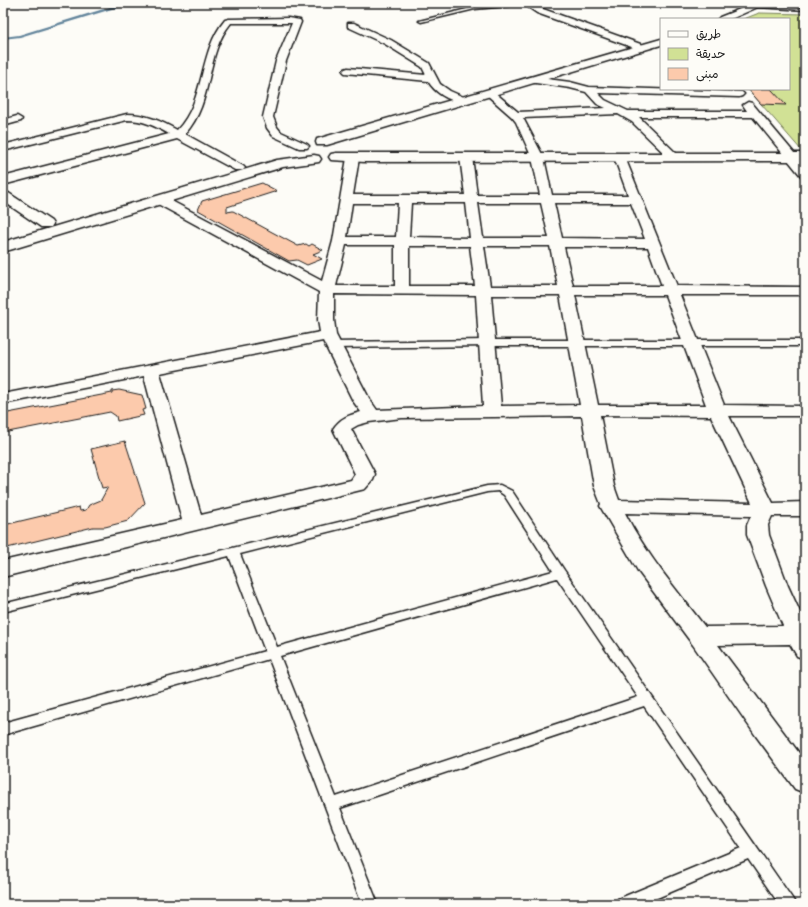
<svg xmlns="http://www.w3.org/2000/svg" width="808" height="907" viewBox="0 0 808 907" font-family="Delius,'Playpen Sans Arabic',sans-serif">
<style>
.green{fill:#d1e195;stroke:#767e58}
.lines{fill:none;stroke-linecap:round;stroke-linejoin:round}
.stream{fill:#62849b;fill-rule:evenodd}
.building{fill:#fccaac;stroke:#1c1c1c}
.service-casing{stroke:#1c1c1c;stroke-width:3}
.minor-casing{stroke:#1c1c1c;stroke-width:3}
.secondary-casing{stroke:#1c1c1c;stroke-width:3}
.service{fill:#fdfcf7;fill-rule:evenodd}
.minor{fill:#fdfcf7;fill-rule:evenodd}
.secondary{fill:#fdfcf7;fill-rule:evenodd}
</style>
<rect width="100%" height="100%" fill="#fdfcf7"/>
<filter id="ink" filterUnits="userSpaceOnUse"><feTurbulence type="fractalNoise" baseFrequency=".025" numOctaves="2"/><feDisplacementMap in="SourceGraphic" scale="8" xChannelSelector="R" yChannelSelector="G"/><feConvolveMatrix kernelMatrix="1 2 1 2 8 2 1 2 1" color-interpolation-filters="sRGB"/></filter>
<g filter="url(#ink)">
<polygon class="green" points="759,13 805,14 805,151 802,151 748,89 789,89 789,19 744,19"/>
<g class="lines">
<g class="stream">
<polygon points="133,3 138,3 112,9 20,37 3,39 3,37 19,35 110,7"/>
<polygon points="236,3 276,5 333,3 276,7"/>
</g>
</g>
<g class="building">
<polygon points="748,89 771,89 786,105 761,104"/>
<polygon points="262,183 277,191 227,207 227,212 233,211 298,246 306,244 309,246 312,244 323,250 313,254 322,259 307,265 297,260 289,261 198,210 202,201"/>
<polygon points="119,390 142,395 146,409 142,410 144,415 117,421 116,416 110,412 3,433 3,412 7,411 8,413 112,393 112,391"/>
<polygon points="125,441 145,503 128,521 105,527 93,527 3,549 3,534 6,533 4,525 79,507 80,511 86,510 89,505 101,500 108,487 102,488 91,449"/>
</g>
<g class="lines">
<defs>
<g id="service">
<polygon points="523,3 528,4 475,9 421,22 419,21 475,7"/>
<polygon points="754,5 805,8 805,10 755,7"/>
<polygon points="488,340 805,340 805,346 488,346 333,348 329,345 333,342"/>
<path d="M500 485 512 491 564 570 796 904H779L748 859 643 904H616L618 899 741 848 644 706 340 808 378 904H362L269 659 3 735V723L265 651 229 556 3 612V604L487 486ZM498 491 504 495 553 571 277 647 240 554 487 492ZM557 578 638 697 336 797 280 656Z"/>
</g>
<g id="minor">
<polygon points="522,3 532,3 543,9 646,46 647,48 643,51 640,50 537,13"/>
<path d="M288 18 300 20 301 22 286 61 273 117 277 127 281 132 307 144 309 146 307 148H299L273 136 267 128 263 117 276 61 292 23H231C204 55 215 101 185 134L243 166 245 168 243 170H235L177 139 3 185V177L169 134C155 126 143 120 127 120L3 151V145L127 114C146 114 161 121 177 130 206 100 198 52 225 20L229 19Z"/>
<path d="M348 23H354L391 40 429 63 440 84 450 91 466 98 467 100 462 103C448 100 435 93 428 81L345 73 343 71 345 69 348 68 426 75 422 67 385 44 348 27Z"/>
<path d="M532 77 570 82 589 87 742 92 744 94 742 96 739 97 598 93 605 100 628 111H747L743 105 748 102 752 103 805 166V177L801 176 753 117H639L678 155 680 157 678 159H670L632 122 618 114 523 118 544 158 552 195H628L614 157 616 155H624L677 286 805 287V295H680L724 405 805 406V416H729L773 503 805 502V516H772L768 525 769 535 788 586 805 623V659L797 656 790 644 718 645 805 761V793L795 789 756 736 693 645 638 571 600 506 601 504 594 486 582 416 402 418 369 422 358 425 351 429 375 474 373 480 365 489 3 577V561L182 520 144 376 3 404V394L320 332 318 320 319 292 156 203 154 200 156 197H164L322 281 333 241 347 158 349 156H357L359 158 353 195H465L460 157 462 155H470L472 157 477 195H540L532 158 516 122 512 117 487 95 485 93 487 91H493L518 112 606 108 597 104 586 92 570 88 529 82 527 80 529 78ZM352 203H398L396 237H347ZM411 203H466L470 238 409 237ZM478 203H541L549 238H483ZM554 203H631L645 239 562 238ZM346 245H395V286H336ZM409 246H470L475 286H409ZM484 246H550L558 286H490ZM564 247H648L662 286H573ZM334 294 476 295 483 406 377 410 370 400 336 335 334 320ZM491 295H560L580 405 501 406ZM575 295H665L706 405H598ZM323 341 353 401 361 412C349 415 340 418 333 429L355 474 351 480 201 515 160 373ZM600 415 711 416 752 503 619 500 614 486ZM625 513 751 516 747 525V535L766 586 783 626 705 627C677 590 646 555 625 513Z"/>
<polygon points="17,116 22,119 21,121 3,126 3,120"/>
<polygon points="3,191 7,192 51,221 53,224 51,227 41,227 3,201"/>
</g>
<g id="secondary">
<polygon points="755,3 767,3 731,19 718,19 720,17"/>
<polygon points="661,39 661,45 327,145 317,145 316,142 317,139"/>
<polygon points="336,153 805,153 805,161 365,162 331,160 329,157 331,154"/>
<polygon points="314,155 319,156 321,159 319,162 283,167 3,252 3,242 277,160"/>
</g>
</defs>
<use href="#service" class="service-casing"/>
<use href="#minor" class="minor-casing"/>
<use href="#secondary" class="secondary-casing"/>
<use href="#service" class="service"/>
<use href="#minor" class="minor"/>
<use href="#secondary" class="secondary"/>
</g>
</g>
<rect width="808" height="907" fill="none" stroke="#fdfcf7" stroke-width="16"/>
<rect x="8" y="8" width="792" height="891" fill="none" stroke="#1c1c1c" stroke-width="1.5" filter="url(#ink)"/>
<rect x="660" y="18" width="130" height="72" fill="#fdfcf7" stroke="#a3a29f"/>
<rect x="668" y="31" width="20" height="6" fill="#fdfcf7" stroke="#a3a29f"/>
<text x="696" y="38" font-size="12" fill="#1c1c1c">طريق</text>
<rect x="668" y="48" width="20" height="12" fill="#d1e195" stroke="#a3a29f"/>
<text x="696" y="58" font-size="12" fill="#1c1c1c">حديقة</text>
<rect x="668" y="68" width="20" height="12" fill="#fccaac" stroke="#a3a29f"/>
<text x="696" y="78" font-size="12" fill="#1c1c1c">مبنى</text>
</svg>
